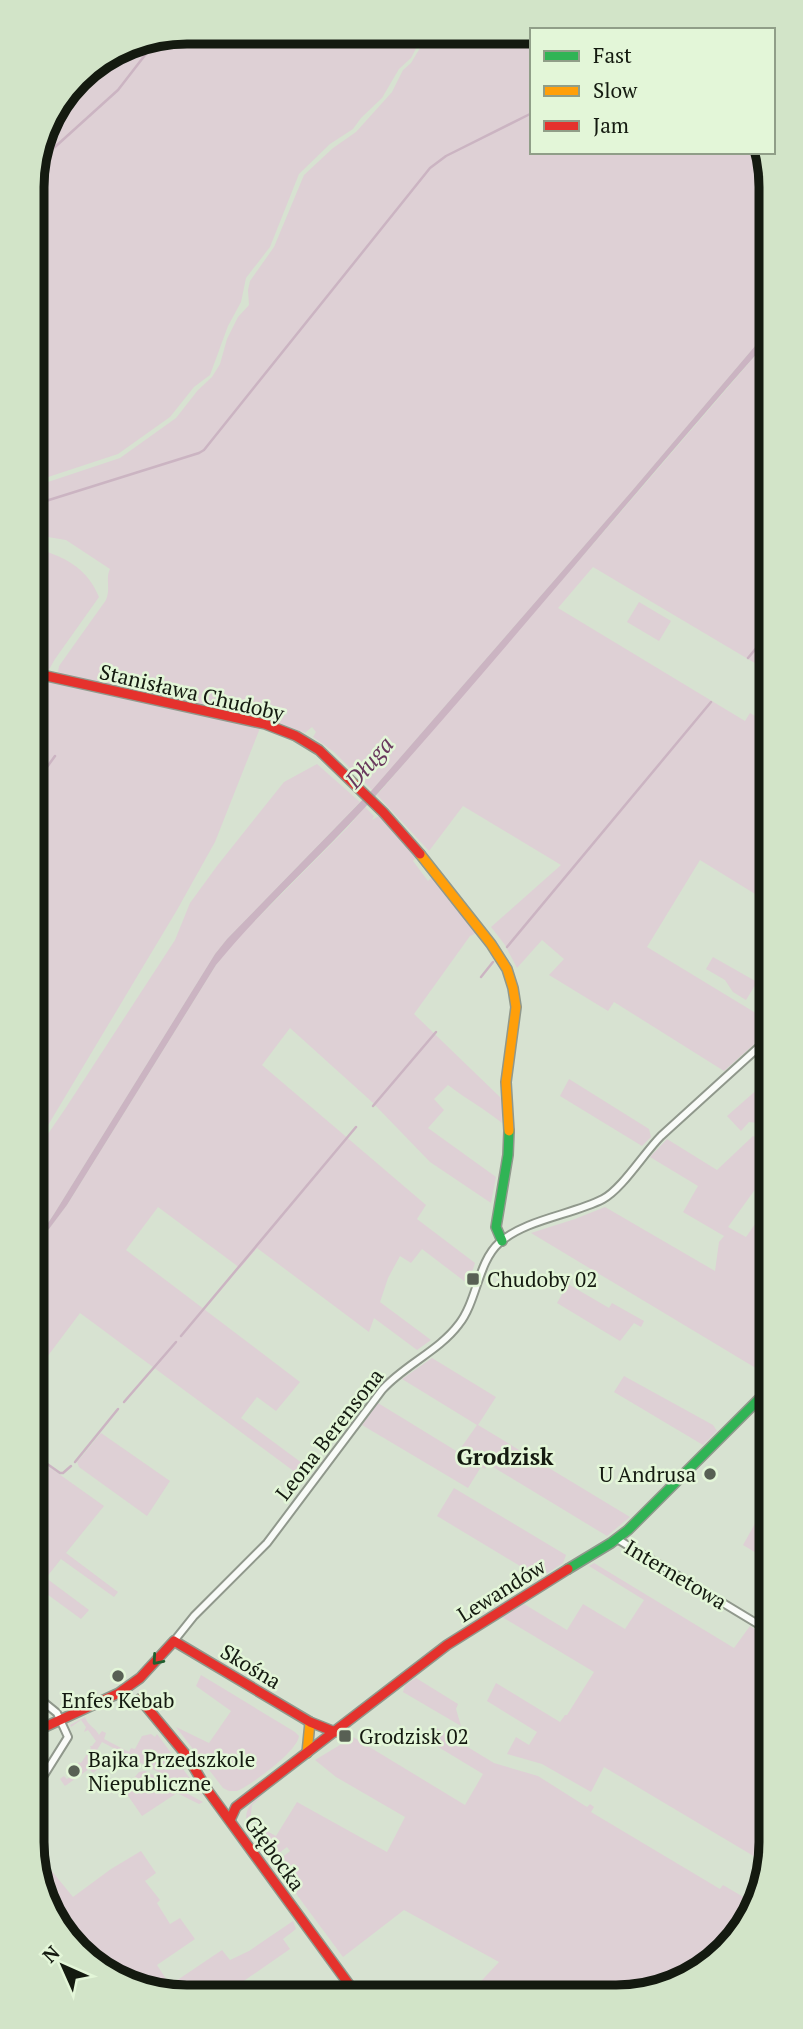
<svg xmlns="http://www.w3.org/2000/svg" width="803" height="2029" viewBox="0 0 803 2029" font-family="'PT Serif',serif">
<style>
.green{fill:#ded0d5}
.water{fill:#cbb4c2}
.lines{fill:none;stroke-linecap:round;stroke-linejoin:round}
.stream{stroke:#cbb4c2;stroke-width:2.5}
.street-casing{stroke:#90988c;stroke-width:10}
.fast-casing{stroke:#90988c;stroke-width:12}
.slow-casing{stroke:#90988c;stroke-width:12}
.jam-casing{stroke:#90988c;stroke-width:12}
.street{stroke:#f9fbf8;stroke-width:6}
.fast{stroke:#30b455;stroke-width:9}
.slow{stroke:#ff9f0a;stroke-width:9}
.jam{stroke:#e5322d;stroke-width:9}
.oneway{stroke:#215f2f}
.poi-dot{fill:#586054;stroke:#e3f6d8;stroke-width:2.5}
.labels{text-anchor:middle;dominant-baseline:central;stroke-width:5;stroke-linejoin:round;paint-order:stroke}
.street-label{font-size:21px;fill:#141a10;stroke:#e3f6d8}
.poi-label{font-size:21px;fill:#141a10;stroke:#e3f6d8;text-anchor:start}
.water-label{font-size:23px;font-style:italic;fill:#69385d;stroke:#e3f6d8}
.neighbourhood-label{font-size:23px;font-weight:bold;fill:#141a10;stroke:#e3f6d8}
.rim{fill:none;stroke:#141a10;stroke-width:9}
</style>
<rect width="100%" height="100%" fill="#d7e2d1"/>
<g class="green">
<polygon points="187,32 424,33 411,58 399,69 382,98 361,118 353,129 330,144 299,174 270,247 246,278 241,302 228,326 210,375 194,387 170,417 118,454 33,482 32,176 48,118 84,70 128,43"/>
<path d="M429 33 532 34V152H766L767 332 631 492 372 790 334 752 313 737 316 732 312 727 305 733 268 719 288 714 265 701 262 704V720L63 675 58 672 59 666 106 600C111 588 105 579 110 569L66 540 42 536 33 529V487L120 458 176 418 198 390 212 377 220 364 227 339 238 317 249 305 248 290 250 281 274 247 304 175 333 148 356 132 392 92 403 70 411 63Z"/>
<polygon points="767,342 768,671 593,567 558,608 745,721 750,713 768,724 768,902 700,860 647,947 769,1021 769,1035 750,1048 724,1071 614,1002 608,1011 549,975 564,959 542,940 517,968 505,945 491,927 561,865 463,806 429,851 377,795"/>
<path d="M33 547C64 557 86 566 99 597L55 659 47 673 33 670Z"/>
<polygon points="639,602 671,621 659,641 627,622"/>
<polygon points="33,679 260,728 215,842 177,910 35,1147"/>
<polygon points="317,764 360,802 227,939 215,954 54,1214 48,1223 35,1233 35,1153 65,1109 175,940 190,903 217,866 284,782"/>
<path d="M365 807 374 816 372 820 379 816 416 857 413 861 428 881 432 877 477 933 470 936 414 1014 502 1099V1123C485 1109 466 1099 448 1085L434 1099 444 1110 428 1128 496 1177 491 1203 430 1162 372 1102 290 1028 262 1065 426 1205 417 1219 475 1263 468 1284 422 1249 411 1263 400 1256 388 1278 380 1302 431 1340 417 1350 374 1318 369 1332 257 1248 240 1268 158 1207 126 1250 300 1382 276 1411 257 1397 241 1418 310 1469 303 1478 80 1313 35 1373V1239L49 1229 67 1205 216 965 233 943 348 827Z"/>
<polygon points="713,957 757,982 746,1000 733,992 725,980 706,969"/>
<polygon points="569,1079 649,1129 651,1137 642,1146 560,1096"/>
<polygon points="769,1079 769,1111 758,1123 749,1122 741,1131 727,1116"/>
<polygon points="769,1131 769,1170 728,1227 746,1237 769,1204 769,1376 531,1233 575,1219 605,1207 715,1271 719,1242 724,1236 683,1212 698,1186 650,1157 667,1139 717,1170 753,1136 760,1139"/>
<polygon points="568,1284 609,1308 612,1303 644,1321 641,1327 634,1323 620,1341 557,1303"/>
<polygon points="432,1358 496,1397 478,1425 630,1517 607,1536 488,1464 485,1469 481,1467 468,1488 362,1425 378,1403 458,1452 477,1425 402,1379"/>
<polygon points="624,1376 713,1425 717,1431 703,1445 614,1392"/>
<polygon points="101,1433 170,1481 147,1516 79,1467 77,1462"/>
<polygon points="35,1457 104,1506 66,1553 118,1592 114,1597 61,1559 46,1578 89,1610 81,1619 36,1586"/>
<polygon points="454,1488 566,1555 563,1563 540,1578 437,1516"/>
<polygon points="757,1520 770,1528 770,1561 743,1545"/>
<polygon points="594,1563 734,1648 750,1626 771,1639 771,1852 767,1864 604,1767 591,1792 542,1764 507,1754 516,1737 529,1745 537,1732 487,1701 496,1683 560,1722 565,1715 567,1715 594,1672 502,1617 524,1604 567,1630 583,1604 625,1629 644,1600 589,1566"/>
<path d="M201 1675 295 1732 299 1736C297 1752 251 1785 237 1791H229L223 1788 176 1727 209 1743 231 1711 196 1686Z"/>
<polygon points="416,1678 458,1704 456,1709 461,1726 403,1692 405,1685"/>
<path d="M85 1717C88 1726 95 1727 99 1735L102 1731 106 1733 104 1739 129 1752 131 1748 135 1749 142 1736 151 1734 155 1737 157 1734 203 1796 102 1742 93 1756 102 1766 93 1773 89 1769 65 1786 60 1779 64 1776 67 1779 76 1773 74 1770 79 1762 81 1763 91 1748 90 1746H92L96 1741 88 1730 84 1732 86 1727 81 1720 71 1727 70 1725Z"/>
<path d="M433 1726 494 1763 538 1776 587 1807 590 1804 594 1807 591 1812 720 1889 723 1885 752 1902 739 1937 656 1992 470 1993 499 1962 404 1910 343 1957 274 1864 290 1851 287 1847 271 1859C261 1846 240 1826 248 1809 251 1802 259 1798 265 1793L252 1805 250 1822 276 1836 297 1802 387 1852 405 1817 336 1777 315 1760 353 1737 465 1805 483 1774 425 1739Z"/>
<polygon points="145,1771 203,1802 199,1804 177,1793 142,1816 124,1790 139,1772"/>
<polygon points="141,1851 156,1873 145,1881 160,1900 157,1903 170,1924 180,1918 195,1939 157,1965 170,1985 222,1950 230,1960 249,1951 293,1921 296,1929 283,1939 290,1949 225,1994 157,1995 84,1959 37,1882 37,1853 73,1897 111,1869"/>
</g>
<path class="water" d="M767 332V342C636 490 511 644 379 792 327 851 266 904 216 965L67 1205 49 1229 35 1239V1233L48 1223 54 1214 215 954 227 939 372 790 631 492Z"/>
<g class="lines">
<g class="stream">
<polyline points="35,165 118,90 159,37"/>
<polyline points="33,505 199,453 204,450 430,168 446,156 532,113"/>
<polyline points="748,658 768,634"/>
<polyline points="34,785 55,756"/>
<polyline points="507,947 711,702"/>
<polyline points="481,977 493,962"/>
<polyline points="373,1106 436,1032"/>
<polyline points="181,1336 356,1127"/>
<polyline points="124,1402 176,1342"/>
<polyline points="43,1461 60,1473 63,1473 71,1466"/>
<polyline points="75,1462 118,1409"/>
<polyline points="698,1964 744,1912"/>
</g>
<defs>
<g id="street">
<polyline points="617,1539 771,1632"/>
<path d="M174 1641 194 1616 267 1543 382 1390C404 1365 439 1351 459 1324 477 1301 478 1262 499 1243 526 1219 572 1215 603 1199 622 1189 644 1153 661 1136L759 1047 769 1041"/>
<polyline points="36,1696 57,1713 68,1737 36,1788"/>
</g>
<g id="fast">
<polyline points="502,1241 496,1227 508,1155 509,1131"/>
<polyline points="568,1569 611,1543 628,1530 770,1388"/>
</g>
<g id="slow">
<polyline points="420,854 491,944 507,969 513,988 516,1007 506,1082 509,1131"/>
<polyline points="307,1753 310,1722"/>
</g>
<g id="jam">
<polyline points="33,673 265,724 296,736 319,750 383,812 420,854"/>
<polyline points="140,1699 187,1756 208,1791 356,1994"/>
<polyline points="36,1731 119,1693 140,1678 174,1641 310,1722 335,1732"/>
<polyline points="230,1820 236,1807 447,1645 568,1569"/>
</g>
</defs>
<use href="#street" class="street-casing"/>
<use href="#fast" class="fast-casing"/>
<use href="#slow" class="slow-casing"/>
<use href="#jam" class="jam-casing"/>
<use href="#street" class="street"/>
<use href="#fast" class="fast"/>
<use href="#slow" class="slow"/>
<use href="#jam" class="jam"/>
</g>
<defs><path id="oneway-chevron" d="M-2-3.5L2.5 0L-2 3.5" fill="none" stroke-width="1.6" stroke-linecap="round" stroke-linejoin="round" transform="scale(1.75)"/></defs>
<use class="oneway" href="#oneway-chevron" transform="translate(157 1660) rotate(131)"/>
<g class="poi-dot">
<rect x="466" y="1272" width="14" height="14" rx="3.5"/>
<circle cx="710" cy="1474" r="7"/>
<circle cx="118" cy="1676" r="7"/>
<rect x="338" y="1729" width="14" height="14" rx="3.5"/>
<circle cx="74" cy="1771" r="7"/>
</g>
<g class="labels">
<g class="street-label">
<text transform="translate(192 692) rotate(13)">Stanisława Chudoby</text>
<text transform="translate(329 1434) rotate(-52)">Leona Berensona</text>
<text transform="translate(676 1574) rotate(31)">Internetowa</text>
<text transform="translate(501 1590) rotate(-32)">Lewandów</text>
<text transform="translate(251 1666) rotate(31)">Skośna</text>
<text transform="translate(275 1853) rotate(54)">Głębocka</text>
</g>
<g class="poi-label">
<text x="487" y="1279">Chudoby 02</text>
<text x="696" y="1474" text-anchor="end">U Andrusa</text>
<text x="118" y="1700" text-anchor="middle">Enfes Kebab</text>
<text x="359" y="1736">Grodzisk 02</text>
<text x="88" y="1759">Bajka Przedszkole<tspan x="88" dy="24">Niepubliczne</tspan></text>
</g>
<g class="water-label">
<text transform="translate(369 762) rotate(-49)">Długa</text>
</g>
<g class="neighbourhood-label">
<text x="505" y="1456">Grodzisk</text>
</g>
</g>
<path d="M0 0H803V2029H0ZM187 44H616A143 143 0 0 1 759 187V1842A143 143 0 0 1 616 1985H187A143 143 0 0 1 44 1842V187A143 143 0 0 1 187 44Z" fill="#d2e4c8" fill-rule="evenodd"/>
<path class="rim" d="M187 44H616A143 143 0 0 1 759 187V1842A143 143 0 0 1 616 1985H187A143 143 0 0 1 44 1842V187A143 143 0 0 1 187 44Z"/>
<rect x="530" y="28" width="245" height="126" fill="#e3f6d8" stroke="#909e88" stroke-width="2"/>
<rect x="544" y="51" width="35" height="10" fill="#30b455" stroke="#909e88" stroke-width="2"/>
<text x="593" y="63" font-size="21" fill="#141a10">Fast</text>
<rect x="544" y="86" width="35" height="10" fill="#ff9f0a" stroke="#909e88" stroke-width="2"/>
<text x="593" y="98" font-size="21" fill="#141a10">Slow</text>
<rect x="544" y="121" width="35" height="10" fill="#e5322d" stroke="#909e88" stroke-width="2"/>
<text x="593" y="133" font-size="21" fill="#141a10">Jam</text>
<g transform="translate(63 1966) rotate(315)" stroke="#e3f6d8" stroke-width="5" paint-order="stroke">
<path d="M0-5L12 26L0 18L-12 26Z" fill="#141a10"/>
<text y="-10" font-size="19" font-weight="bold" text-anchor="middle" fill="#141a10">N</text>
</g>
</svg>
